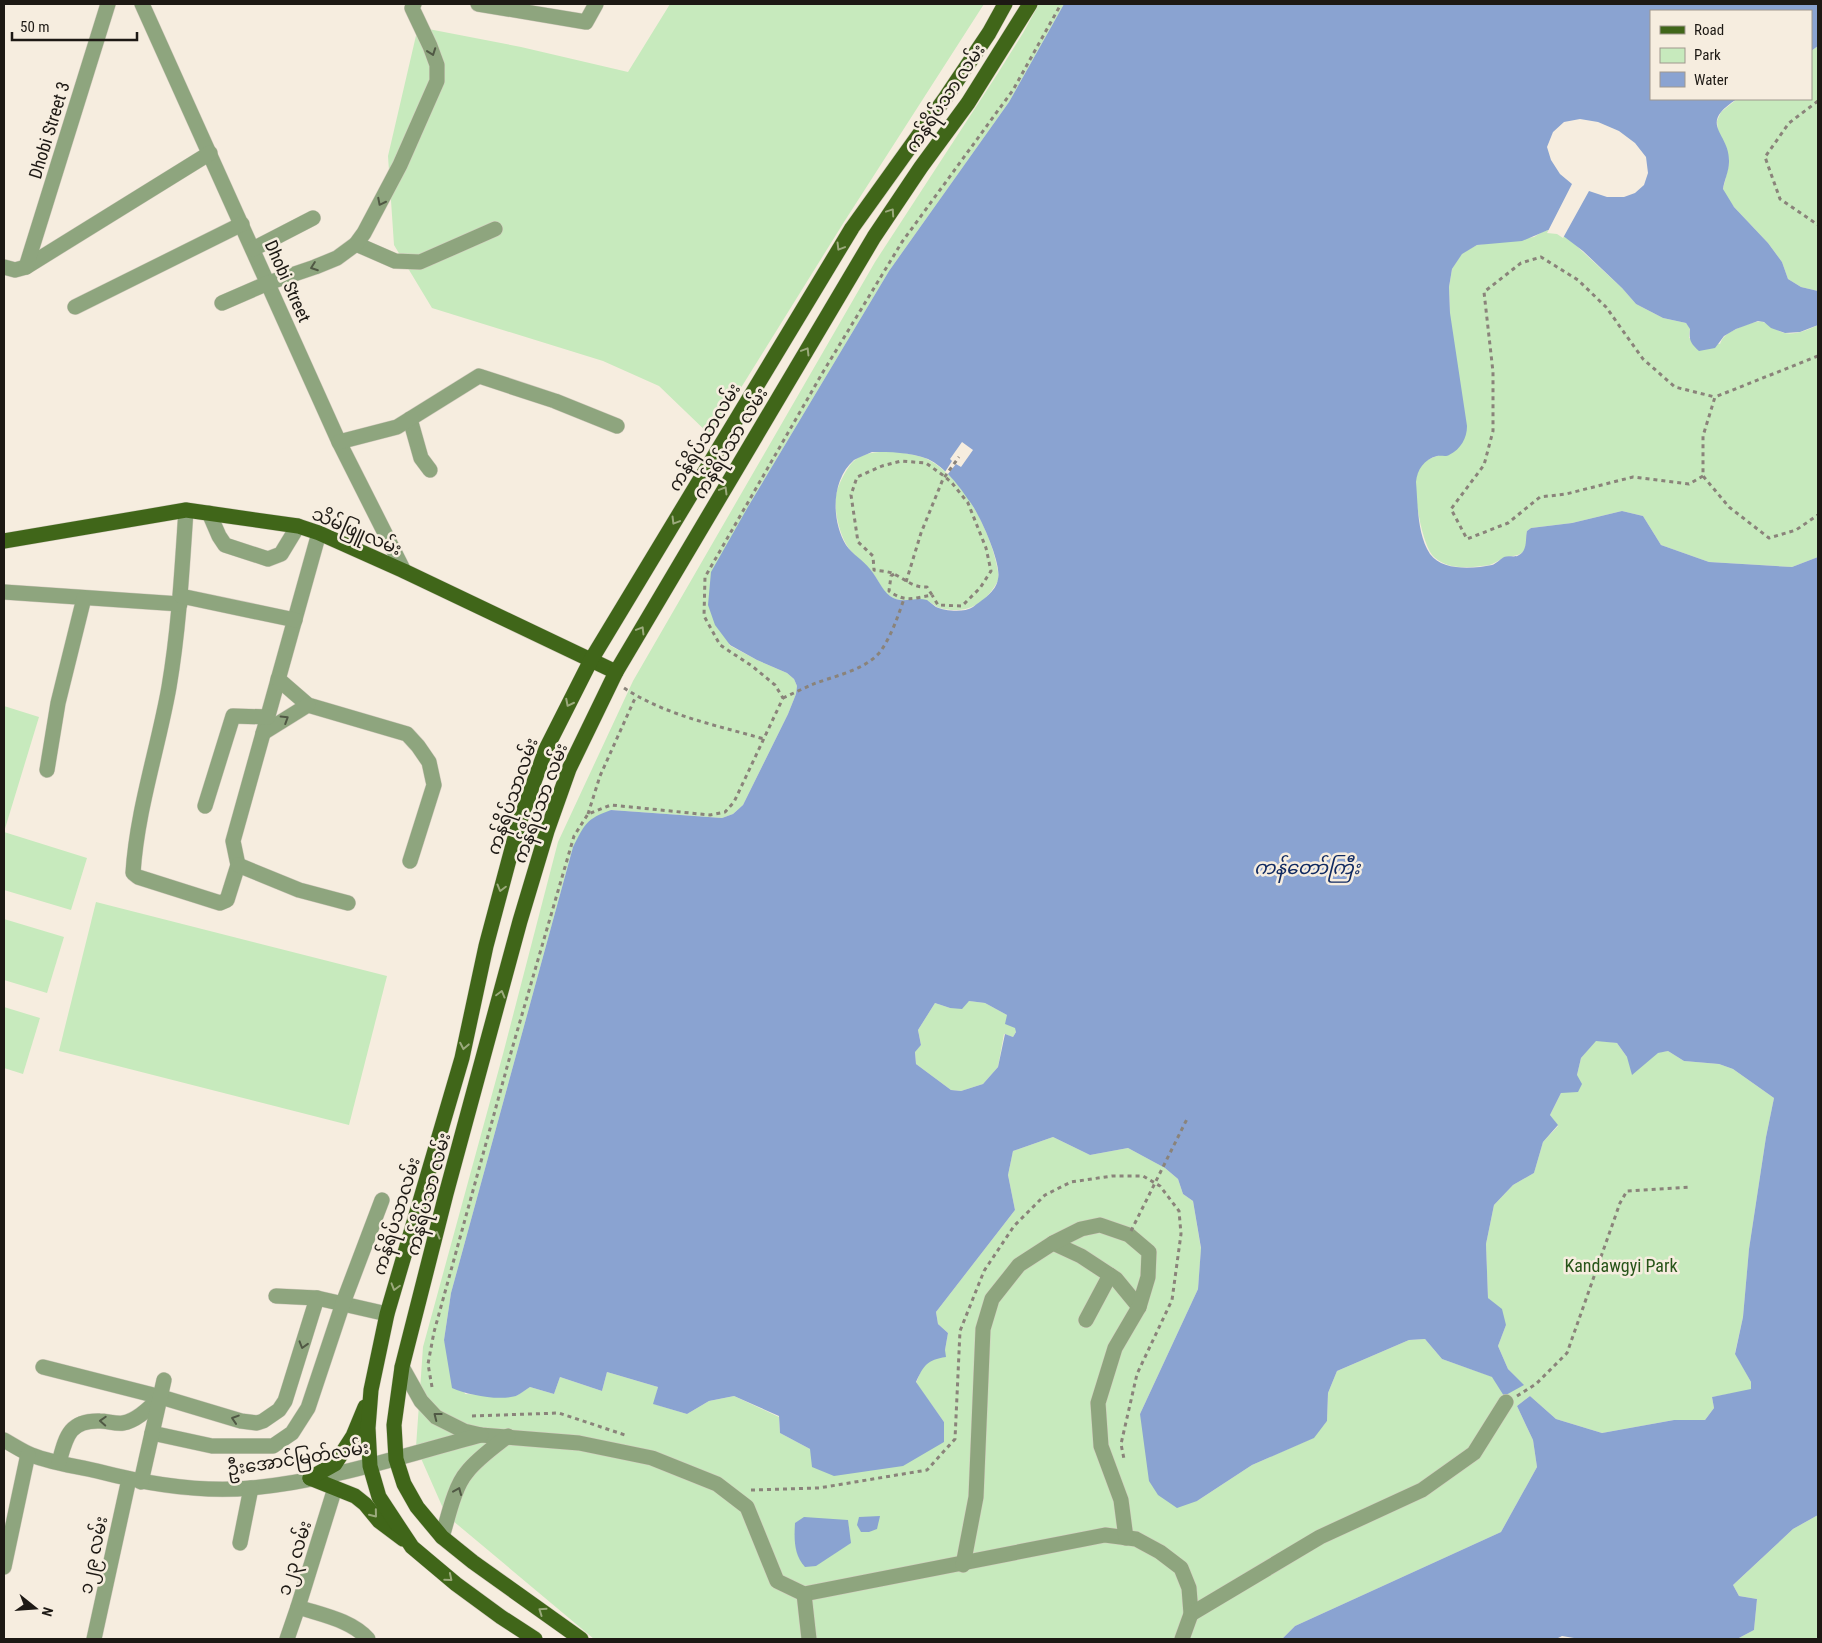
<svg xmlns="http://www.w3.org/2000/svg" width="1822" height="1643" viewBox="0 0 1822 1643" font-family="'Roboto Condensed','Noto Sans Myanmar',sans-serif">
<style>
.green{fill:#c7eabd}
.water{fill:#8aa3d1;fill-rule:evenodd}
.pier{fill:#f6eddf}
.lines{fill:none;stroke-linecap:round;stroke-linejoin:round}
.minor-casing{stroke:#d3cbbf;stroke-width:16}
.major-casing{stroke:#d3cbbf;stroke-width:16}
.path{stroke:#8a837a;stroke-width:3;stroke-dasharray:4 4;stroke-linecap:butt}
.minor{stroke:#8ea57e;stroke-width:15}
.major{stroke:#406619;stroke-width:15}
.path-bridge{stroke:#8a837a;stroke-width:3;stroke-dasharray:4 4;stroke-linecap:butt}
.oneway{stroke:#505844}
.oneway2{stroke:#9baa7c}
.labels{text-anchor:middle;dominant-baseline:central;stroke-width:5;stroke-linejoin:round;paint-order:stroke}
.street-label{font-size:18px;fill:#1d1914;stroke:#f6eddf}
.park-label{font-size:18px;fill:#285519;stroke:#f6eddf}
.water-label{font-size:19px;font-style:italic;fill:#102a61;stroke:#f6eddf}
</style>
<rect width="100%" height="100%" fill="#f6eddf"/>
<g class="green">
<polygon points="670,4 984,4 844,222 711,436 659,386 603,361 432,308 394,245 388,156 418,27 521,47 628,72"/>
<polygon points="1039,4 1064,4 1009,102 889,271 749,505 729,645 757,660 787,673 794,679 797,686 796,694 788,714 743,805 733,814 722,818 611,810 573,847 451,1293 444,1340 465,1394 516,1396 530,1387 554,1394 560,1377 602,1391 607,1372 658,1387 654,1404 687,1414 709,1401 734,1396 779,1417 780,1433 810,1449 944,1422 916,1383 923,1366 945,1350 948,1333 938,1324 936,1312 1015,1210 1008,1175 1013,1151 1053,1137 1090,1155 1128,1148 1165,1168 1178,1179 1183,1194 1193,1201 1201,1249 1198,1289 1140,1414 1197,1501 1252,1465 1313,1438 1327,1421 1328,1393 1337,1371 1409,1340 1425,1339 1442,1359 1493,1377 1523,1385 1508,1369 1498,1346 1506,1325 1488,1298 1486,1244 1494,1205 1513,1185 1534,1173 1543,1142 1558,1126 1550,1115 1561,1093 1577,1075 1581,1058 1596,1040 1617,1043 1627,1057 1668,1051 1684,1061 1719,1064 1733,1069 1774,1098 1766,1137 1749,1249 1743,1317 1735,1353 1751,1382 1751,1390 1712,1397 1714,1408 1705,1420 1674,1420 1602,1433 1556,1419 1530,1396 1517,1406 1533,1440 1537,1467 1501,1532 1295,1626 1283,1638 1259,1638 1257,1639 594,1639 446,1515 416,1447 423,1347 503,1054 558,842 633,681 875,262 998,73 1023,33"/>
<polygon points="1818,46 1818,291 1801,287 1788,279 1782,262 1768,243 1734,207 1725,196 1723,189 1729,164 1728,156 1725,144 1718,133 1717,121 1721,112 1737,99 1811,99 1811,51"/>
<path d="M1548 230 1558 232 1569 239 1622 288 1636 304 1663 318 1686 323 1690 328 1689 338 1720 344C1721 341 1722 339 1724 337 1729 331 1756 319 1763 322 1771 325 1776 331 1784 333 1796 335 1808 330 1818 325V557L1792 567 1709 562 1661 545 1643 516 1622 511 1572 523 1531 528 1527 531C1526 536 1527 545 1525 549 1519 559 1509 554 1501 559 1489 567 1488 565 1473 567 1459 568 1445 567 1434 557 1422 546 1413 492 1416 477 1417 473 1420 466 1423 463 1427 459 1435 457 1440 455L1450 313 1449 287 1452 269 1462 253 1477 245 1534 237 1542 232Z"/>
<path d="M895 451C906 454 920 455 929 460 966 480 995 539 999 579 986 604 967 615 940 608 935 607 932 602 927 601 914 597 902 605 890 596 882 591 878 579 872 572 864 562 852 555 846 544 839 531 834 511 836 496 837 487 847 466 855 460 866 451 882 452 895 451Z"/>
<polygon points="4,706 39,717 4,832 87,858 71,910 4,890"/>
<polygon points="96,902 387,976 349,1125 59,1051"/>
<polygon points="4,919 64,937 47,993 4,980"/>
<polygon points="969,1001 985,1003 1007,1015 1017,1030 1013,1037 1004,1034 998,1067 983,1084 961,1091 951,1090 916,1064 915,1051 921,1045 918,1030 935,1003 950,1008"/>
<polygon points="4,1007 40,1018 23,1074 4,1068"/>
<polygon points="1818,1515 1818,1639 1737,1639 1754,1630 1757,1599 1739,1596 1733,1585 1793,1529"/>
</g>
<g class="water">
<path d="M1064 4H1818V46L1811 51V11H1651V99H1737C1696 125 1730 132 1729 162 1729 171 1724 181 1723 189L1734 207 1768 243 1782 262 1788 279 1801 287 1818 291V325L1800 332 1785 333 1771 328 1764 322 1758 321 1736 329 1724 336 1715 348 1699 351C1690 343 1689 340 1690 329L1686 323 1663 318 1636 304 1622 288 1583 251 1558 232 1548 230 1522 241 1477 245 1462 254 1452 269 1449 287 1450 313 1467 426C1467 438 1461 449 1449 455 1446 457 1441 455 1437 456 1424 459 1417 470 1416 482 1418 505 1417 534 1430 554 1442 571 1473 569 1492 565 1496 564 1500 559 1504 557 1509 555 1515 558 1519 555 1528 550 1525 539 1527 531L1531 528 1572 523 1622 511 1643 516 1661 545 1709 562 1792 567 1818 557V1515L1793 1529 1733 1585 1739 1596 1757 1599 1754 1630 1737 1639H1580L1562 1636 1556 1639H1257L1259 1638H1283L1295 1626 1501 1532 1537 1467 1533 1440 1517 1406 1530 1396 1556 1419 1602 1433 1674 1420H1705L1714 1408 1712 1397 1751 1389V1382L1735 1354 1743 1317 1749 1249 1766 1137 1774 1098 1733 1069 1719 1064 1684 1061 1668 1051 1658 1053 1632 1075 1627 1057 1617 1043 1596 1041 1581 1058 1577 1075 1582 1084 1578 1092 1561 1093 1550 1115 1558 1125 1543 1142 1534 1173 1513 1185 1494 1205 1486 1244 1488 1298 1502 1309 1506 1325 1498 1346 1508 1369 1524 1385 1504 1396 1492 1377 1442 1359 1425 1339 1409 1340 1337 1371 1328 1393 1327 1421 1314 1438 1252 1465 1197 1501 1177 1508 1158 1495 1149 1481 1140 1414 1198 1289 1201 1248 1193 1201 1183 1194 1178 1179 1165 1168 1128 1148 1090 1155 1053 1137 1013 1151 1008 1175 1015 1210 936 1312 938 1324 948 1333 945 1350 946 1357C927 1360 924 1365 916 1382L944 1422V1442L903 1466 834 1476 812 1467 810 1449 780 1433 779 1416 734 1396 709 1401 687 1414 653 1404 658 1387 607 1372 602 1391 560 1377 554 1394 530 1387C525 1390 520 1394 516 1396 498 1401 468 1395 452 1388L444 1340 451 1293 573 847C585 824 586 819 611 810L722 818 733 814 743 805 788 714 796 694 797 686 794 679 787 673 757 660 730 645 715 625 708 605 711 572 749 505 889 271 1009 102ZM872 452C890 452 910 452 928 459 945 467 960 487 970 502 980 515 1002 564 998 579 996 592 982 600 973 607 964 613 945 611 936 607 933 605 930 602 927 600 914 596 902 605 890 596 882 590 877 577 870 569 863 560 852 554 846 545 831 520 831 480 854 460 859 457 866 455 872 452ZM969 1001 985 1003 1007 1015 1005 1024 1015 1028 1016 1032 1013 1037 1005 1034 998 1067 983 1084 961 1091 951 1090 916 1064 915 1052 921 1045 918 1030 935 1003 950 1008 962 1009Z"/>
<polygon points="880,1516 877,1529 869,1532 861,1532 857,1525 859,1517"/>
<path d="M804 1517 848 1520 851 1543 816 1566 805 1567C794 1555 794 1540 795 1523Z"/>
</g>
<g class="pier">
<polygon points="1580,119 1598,122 1619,131 1635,143 1646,157 1648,173 1644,185 1635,193 1624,197 1607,197 1589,191 1563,238 1557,234 1547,233 1572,184 1560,174 1551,160 1547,147 1553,132 1564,122"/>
<polygon points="962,442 973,450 961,467 956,464 948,474 945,472 952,461 950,459"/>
</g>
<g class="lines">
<defs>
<g id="minor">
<polyline points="142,4 339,442 404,571"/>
<polyline points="478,4 586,22 596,4"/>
<polyline points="356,244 395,261 420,262 495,229"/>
<polyline points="253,249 313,218"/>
<polyline points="4,267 15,270 26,267 210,153"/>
<polyline points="26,267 108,4"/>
<polyline points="222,303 268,283 315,267 337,258 356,244 364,233 400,165 437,81 437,65 430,46 412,8 414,4"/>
<polyline points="75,307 242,224"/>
<polyline points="410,419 421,458 430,470"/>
<polyline points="339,442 397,427 479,376 555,401 617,426"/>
<path d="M186 510C182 569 179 628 169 687 158 749 137 810 133 873L138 877 220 903 227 900 238 865 233 841 319 533"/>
<polyline points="209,513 219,536 225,545 268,559 281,554 298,526"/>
<polyline points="4,592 180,604"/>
<polyline points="181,596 295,620"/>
<polyline points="278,679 308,705 407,734 418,746 429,762 434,785 410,861"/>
<polyline points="263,733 308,705"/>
<polyline points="47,770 58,703 84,598"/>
<polyline points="205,806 233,716 268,717"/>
<polyline points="238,865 299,890 348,903"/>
<polyline points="1053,1243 1081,1256 1116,1279 1139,1307"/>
<polyline points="276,1296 317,1298 387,1314"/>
<polyline points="1086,1320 1110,1275"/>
<polyline points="43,1367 161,1397 241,1421 257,1423 263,1421 279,1410 285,1401 317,1298"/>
<polyline points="402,1367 421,1401 436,1417 464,1431 481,1435 579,1443 652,1458 717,1484 747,1507 777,1581 804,1594 1105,1535 1136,1539 1160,1552 1181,1568 1189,1588 1191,1614 1182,1639"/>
<polyline points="152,1433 212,1446 273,1446 292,1433 308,1408 343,1303 382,1200"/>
<path d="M4 1440C11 1444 19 1449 27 1453 45 1462 76 1466 97 1471 147 1484 199 1493 251 1488 329 1481 405 1455 481 1435"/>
<path d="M59 1462C66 1437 69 1420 100 1421 107 1421 116 1424 123 1423 137 1421 151 1406 161 1397"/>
<polyline points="141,1482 164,1380"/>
<path d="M442 1537C448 1518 454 1487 467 1472 478 1458 494 1447 508 1436"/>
<polyline points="240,1543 251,1488"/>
<polyline points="963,1565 976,1497 983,1329 992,1299 1019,1265 1053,1243 1081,1229 1100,1225 1129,1235 1149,1252 1148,1277 1139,1307 1115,1348 1098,1403 1101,1446 1121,1500 1126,1538"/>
<polyline points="4,1567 28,1454"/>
<polyline points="804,1594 809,1639"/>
<path d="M298 1607C322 1615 351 1620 368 1639"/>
<polyline points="1191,1614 1320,1537 1422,1490 1474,1453 1506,1402"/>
<polyline points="94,1639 129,1479"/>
<polyline points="287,1639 298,1607 335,1488"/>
</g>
<g id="major">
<polyline points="4,541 186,510 298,526 319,533 404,571 616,672"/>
<polyline points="310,1478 355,1496 365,1504 379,1521 403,1539"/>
<polyline points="310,1478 335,1464 353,1436 365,1407"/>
<polyline points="535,1639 501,1617 456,1584 412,1547 379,1497 370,1466 368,1428 371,1390 387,1314 462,1058 486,946 518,826 546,749 591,660 852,228 946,97 989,33 1005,4"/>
<polyline points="581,1639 473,1562 442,1537 417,1507 404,1484 396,1459 394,1425 402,1367 446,1194 520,921 547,831 569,769 616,672 874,237 921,167 968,103 1030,4"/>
</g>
</defs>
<use href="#minor" class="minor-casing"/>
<use href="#major" class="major-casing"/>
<g class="path">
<polyline points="1818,101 1789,123 1765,157 1780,199 1818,225"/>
<polyline points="1818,356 1715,397 1703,436 1703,476 1729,507 1769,538 1796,530 1818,515"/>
<polyline points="1703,476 1689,484 1633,477 1566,494 1540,497 1508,523 1467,539 1451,509 1484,465 1493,431 1493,372 1484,292 1521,263 1541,257 1578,280 1606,307 1643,359 1675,387 1715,397"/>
<path d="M894 574 891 576 889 591C906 603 913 598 932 595L927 587C913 588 905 579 894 574 888 571 880 571 874 570L873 556 858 542 851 495 857 477 882 466 901 461 926 463 944 476 952 483 968 503 986 548 991 571 980 588 962 606 938 605 932 595"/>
<polyline points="906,582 921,533 943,479 959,457"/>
<path d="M624 688C667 716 716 725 764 739"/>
<path d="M783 698C792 694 802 689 811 685 833 676 864 671 880 652 891 637 898 616 904 599"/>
<polyline points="588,814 600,776 636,696"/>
<polyline points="432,1387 428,1364 434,1332 512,1049 574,836 588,814 611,805 710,815 725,812 734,802 783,698 775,685 752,666 720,645 704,616 705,577 823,372 902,242 1013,90 1061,4"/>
<polyline points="1517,1396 1536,1384 1567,1353 1620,1203 1627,1191 1691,1187"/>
<polyline points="472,1416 559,1413 625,1435"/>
<polyline points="751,1490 819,1488 927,1470 955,1439 960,1331 984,1271 1014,1226 1045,1195 1071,1182 1112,1176 1143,1176 1160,1186 1179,1211 1181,1234 1172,1300 1137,1374 1121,1444 1124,1459"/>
</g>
<use href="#minor" class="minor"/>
<use href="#major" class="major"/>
<polyline class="path-bridge" points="1131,1231 1188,1117"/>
</g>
<defs><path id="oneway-chevron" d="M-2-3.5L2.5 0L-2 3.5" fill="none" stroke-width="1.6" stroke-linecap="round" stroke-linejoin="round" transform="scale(1.25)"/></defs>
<g class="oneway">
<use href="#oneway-chevron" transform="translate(432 52) rotate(70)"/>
<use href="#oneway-chevron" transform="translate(381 202) rotate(117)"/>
<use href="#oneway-chevron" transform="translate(314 267) rotate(160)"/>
<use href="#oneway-chevron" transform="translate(285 719) rotate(-32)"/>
<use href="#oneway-chevron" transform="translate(303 1345) rotate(107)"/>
<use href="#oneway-chevron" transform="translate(437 1416) rotate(-142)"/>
<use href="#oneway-chevron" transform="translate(235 1419) rotate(-162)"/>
<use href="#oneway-chevron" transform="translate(103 1421) rotate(-177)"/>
<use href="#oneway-chevron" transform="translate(458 1491) rotate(-67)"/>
</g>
<g class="oneway2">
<use href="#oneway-chevron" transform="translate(891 212) rotate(-56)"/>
<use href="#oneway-chevron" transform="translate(840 247) rotate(121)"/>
<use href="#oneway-chevron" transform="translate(806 351) rotate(-59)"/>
<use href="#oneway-chevron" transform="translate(724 490) rotate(-59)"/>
<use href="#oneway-chevron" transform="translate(675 521) rotate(121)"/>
<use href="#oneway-chevron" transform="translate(641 630) rotate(-59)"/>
<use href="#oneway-chevron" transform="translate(569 703) rotate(117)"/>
<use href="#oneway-chevron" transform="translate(501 888) rotate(105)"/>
<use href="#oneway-chevron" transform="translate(501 994) rotate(-75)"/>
<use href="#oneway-chevron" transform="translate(464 1046) rotate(101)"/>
<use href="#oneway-chevron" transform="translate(436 1235) rotate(-75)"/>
<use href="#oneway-chevron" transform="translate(395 1287) rotate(106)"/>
<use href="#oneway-chevron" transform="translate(374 1514) rotate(51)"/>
<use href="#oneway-chevron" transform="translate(449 1578) rotate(40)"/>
<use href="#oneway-chevron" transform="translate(542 1611) rotate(-145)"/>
</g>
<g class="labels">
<g class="street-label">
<text transform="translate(945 98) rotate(-56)">ကန်ရိပ်သာ လမ်း</text>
<text transform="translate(49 130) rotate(-73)">Dhobi Street 3</text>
<text transform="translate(288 281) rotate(66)">Dhobi Street</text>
<text transform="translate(704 437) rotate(-59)">ကန်ရိပ်သာလမ်း</text>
<text transform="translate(730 443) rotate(-59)">ကန်ရိပ်သာ လမ်း</text>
<text transform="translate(357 531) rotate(23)">သိမ်ဖြူလမ်း</text>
<text transform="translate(512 796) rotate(-71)">ကန်ရိပ်သာလမ်း</text>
<text transform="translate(540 803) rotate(-70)">ကန်ရိပ်သာ လမ်း</text>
<text transform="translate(428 1194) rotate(-75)">ကန်ရိပ်သာ လမ်း</text>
<text transform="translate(396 1216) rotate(-73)">ကန်ရိပ်သာလမ်း</text>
<text transform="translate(298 1458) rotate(-9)">ဦးအောင်မြတ်လမ်း</text>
<text transform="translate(93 1555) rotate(-78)">၁၂၉ လမ်း</text>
<text transform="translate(294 1558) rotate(-73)">၁၂၃ လမ်း</text>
</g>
<g class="park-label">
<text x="1621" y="1265">Kandawgyi Park</text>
</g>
<g class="water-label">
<text x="1307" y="867">ကန်တော်ကြီး</text>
</g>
</g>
<rect width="1822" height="1643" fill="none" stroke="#1d1914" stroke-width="10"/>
<rect x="1650" y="10" width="162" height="90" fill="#f6eddf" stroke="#9f988e"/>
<rect x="1660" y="26" width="25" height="8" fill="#406619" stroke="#9f988e"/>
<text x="1694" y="35" font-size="15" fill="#1d1914">Road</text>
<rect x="1660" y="48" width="25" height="15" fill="#c7eabd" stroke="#9f988e"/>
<text x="1694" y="60" font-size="15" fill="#1d1914">Park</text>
<rect x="1660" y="72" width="25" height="15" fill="#8aa3d1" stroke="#9f988e"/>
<text x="1694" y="85" font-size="15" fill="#1d1914">Water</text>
<g transform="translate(35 1608) rotate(107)" stroke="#f6eddf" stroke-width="4" paint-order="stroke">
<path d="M0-4L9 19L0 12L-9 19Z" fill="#1d1914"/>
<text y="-8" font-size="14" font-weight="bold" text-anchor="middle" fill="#1d1914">N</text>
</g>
<path d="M12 32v8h125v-8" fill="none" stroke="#1d1914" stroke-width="2.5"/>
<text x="20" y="32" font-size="15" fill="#1d1914" stroke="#f6eddf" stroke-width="4" paint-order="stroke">50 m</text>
</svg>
